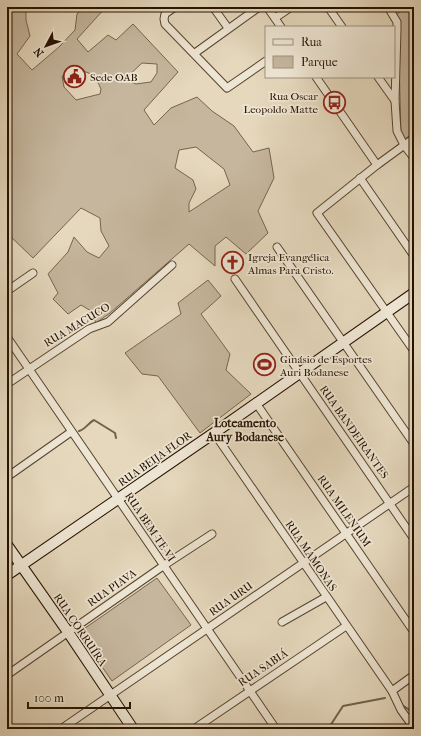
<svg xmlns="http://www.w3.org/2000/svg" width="421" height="736" viewBox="0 0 421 736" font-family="'IM FELL French Canon',serif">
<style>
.green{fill:#c5b69d;stroke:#76644e;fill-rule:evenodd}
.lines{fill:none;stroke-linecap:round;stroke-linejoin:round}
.stream{stroke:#72614b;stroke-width:2}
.street-casing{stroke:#56442f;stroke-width:9}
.secondary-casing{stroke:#261200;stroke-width:12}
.street{stroke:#eee6d4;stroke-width:7}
.secondary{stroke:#eee6d4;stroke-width:10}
.labels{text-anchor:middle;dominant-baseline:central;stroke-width:3.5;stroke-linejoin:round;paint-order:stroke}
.poi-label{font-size:11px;fill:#261200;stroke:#eee6d4;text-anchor:start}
.street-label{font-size:11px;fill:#261200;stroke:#eee6d4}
.neighbourhood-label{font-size:12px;font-weight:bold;fill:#261200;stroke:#eee6d4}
</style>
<rect width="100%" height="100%" fill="#e5d8bd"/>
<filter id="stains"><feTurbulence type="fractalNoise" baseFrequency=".005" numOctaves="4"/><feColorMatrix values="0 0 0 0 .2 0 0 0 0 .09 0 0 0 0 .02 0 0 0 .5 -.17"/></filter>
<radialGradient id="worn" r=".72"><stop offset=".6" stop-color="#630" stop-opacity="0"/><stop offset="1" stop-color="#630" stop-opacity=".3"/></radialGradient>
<g class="green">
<path d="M24 7H30L26 11V20L30 36 17 54 32 70 59 47 75 30 77 14 81 10 86 11 92 7H106L77 39 88 52 108 35 116 40 133 24 178 72 144 110 154 125 171 108 197 97 212 111 234 126 253 152 269 148 274 178 258 211 268 233 246 254 226 237 215 246V266L189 244 110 313 96 323 91 311 81 305 68 314 53 299 58 293 48 274 68 252 74 237 87 252 99 258 109 246 101 231 100 218 81 208 33 258 10 236 7 238V176L8 174 7 173V32L10 29 7 26V9L20 10ZM142 63 157 64V73L151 82 136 84 125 79ZM78 70C93 73 95 76 101 89L100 94 76 100 64 87 62 76ZM196 147 224 169 230 185 189 212V203L196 189 193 180 175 168 179 150Z"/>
<polygon points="406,7 414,7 414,132 405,139 401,135 398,18 396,15"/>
<polygon points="208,280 221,296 201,314 230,354 226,370 251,394 200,433 158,376 142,374 125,353 181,314 178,303"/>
<polygon points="157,578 191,625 112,681 78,633"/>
</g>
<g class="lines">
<g class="stream">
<path d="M79 431C85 430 88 423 94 420L115 433 116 438"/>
<polyline points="402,705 414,713"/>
<polyline points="328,729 343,706 385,698"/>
</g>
<defs>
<g id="street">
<polyline points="175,7 165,14 164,19 165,24 227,88 266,61"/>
<polyline points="213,7 228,28"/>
<polyline points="267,7 281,27"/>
<polyline points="328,7 342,27"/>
<polyline points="388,7 397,22 397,29 395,101 397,131 404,145 414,158"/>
<polyline points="275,18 291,7"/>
<polyline points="195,53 259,7"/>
<polyline points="316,77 377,165"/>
<polyline points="378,77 395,101"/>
<polyline points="414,138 377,165 317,213 414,351"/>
<polyline points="360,178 414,256"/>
<polyline points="277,247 414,444"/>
<polyline points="235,279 414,539"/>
<polyline points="7,291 33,273"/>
<polyline points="7,337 276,729"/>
<polyline points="7,384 89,329 108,322 172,265"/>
<polyline points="256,403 414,632"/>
<polyline points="214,433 392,691 401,710 414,728"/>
<polyline points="7,477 71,432"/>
<polyline points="282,622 326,597"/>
<polyline points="7,675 163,566 212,534"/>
<polyline points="392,691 414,675"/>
<polyline points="61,729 414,487"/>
<polyline points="194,729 346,626"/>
</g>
<g id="secondary">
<polyline points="7,545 68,632 133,729"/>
<polyline points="7,575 214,433 414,293"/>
</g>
</defs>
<use href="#street" class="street-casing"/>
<use href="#secondary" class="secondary-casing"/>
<use href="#street" class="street"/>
<use href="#secondary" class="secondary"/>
</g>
<defs>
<symbol id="civic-ring" viewBox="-11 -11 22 22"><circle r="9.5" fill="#eee6d4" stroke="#8f2418" stroke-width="1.5"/><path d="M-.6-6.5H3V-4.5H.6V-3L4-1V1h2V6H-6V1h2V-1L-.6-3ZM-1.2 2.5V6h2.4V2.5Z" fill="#8f2418"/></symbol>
<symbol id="bus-ring" viewBox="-11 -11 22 22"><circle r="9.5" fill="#eee6d4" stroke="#8f2418" stroke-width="1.5"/><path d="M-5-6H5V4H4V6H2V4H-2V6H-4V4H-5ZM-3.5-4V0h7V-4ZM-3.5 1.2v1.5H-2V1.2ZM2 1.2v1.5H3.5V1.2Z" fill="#8f2418"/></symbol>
<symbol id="church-ring" viewBox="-11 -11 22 22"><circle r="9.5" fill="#eee6d4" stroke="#8f2418" stroke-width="1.5"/><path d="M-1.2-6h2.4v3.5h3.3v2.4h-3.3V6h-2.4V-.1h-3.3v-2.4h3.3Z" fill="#8f2418"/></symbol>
<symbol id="stadium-ring" viewBox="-11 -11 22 22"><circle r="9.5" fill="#eee6d4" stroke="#8f2418" stroke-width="1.5"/><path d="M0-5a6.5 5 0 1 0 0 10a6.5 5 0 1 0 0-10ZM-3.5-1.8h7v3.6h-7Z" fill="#8f2418"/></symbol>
</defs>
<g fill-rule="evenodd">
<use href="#civic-ring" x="62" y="64" width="25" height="25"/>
<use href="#bus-ring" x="322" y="90" width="25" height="25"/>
<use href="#church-ring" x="220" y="250" width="25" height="25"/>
<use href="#stadium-ring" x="252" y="352" width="25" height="25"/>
</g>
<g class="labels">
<g class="poi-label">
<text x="90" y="77">Sede OAB</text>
<text x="318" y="96" text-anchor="end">Rua Oscar<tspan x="318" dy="13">Leopoldo Matte</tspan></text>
<text x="248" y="257">Igreja Evangélica<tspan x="248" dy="13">Almas Para Cristo.</tspan></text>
<text x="280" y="359">Ginásio de Esportes<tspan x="280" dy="13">Auri Bodanese</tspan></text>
</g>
<g class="street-label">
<text transform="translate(77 325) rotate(-31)">RUA MACUCO</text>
<text transform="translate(354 432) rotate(55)">RUA BANDEIRANTES</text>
<text transform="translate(155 459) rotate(-35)">RUA BEIJA-FLOR</text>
<text transform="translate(344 511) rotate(55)">RUA MILENIUM</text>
<text transform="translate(150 527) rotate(56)">RUA BEM-TE-VI</text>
<text transform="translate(311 556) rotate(56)">RUA MAMONAS</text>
<text transform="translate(112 588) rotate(-35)">RUA PIAVA</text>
<text transform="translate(231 599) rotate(-35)">RUA URU</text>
<text transform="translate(80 630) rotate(56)">RUA CORRUÍRA</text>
<text transform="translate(263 668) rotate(-34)">RUA SABIÁ</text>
</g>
<g class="neighbourhood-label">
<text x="245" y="423">Loteamento<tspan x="245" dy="14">Aury Bodanese</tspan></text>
</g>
</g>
<rect width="421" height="736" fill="none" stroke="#e5d8bd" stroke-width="24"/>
<rect x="8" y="8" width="405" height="720" fill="none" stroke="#261200" stroke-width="2"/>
<rect x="12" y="12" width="397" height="712" fill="none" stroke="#261200"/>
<rect x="265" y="26" width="130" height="52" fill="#eee6d4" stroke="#9e917f"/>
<rect x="273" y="39" width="20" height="6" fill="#eee6d4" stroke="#9e917f"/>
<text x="301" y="46" font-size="12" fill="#261200">Rua</text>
<rect x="273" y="56" width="20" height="12" fill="#c5b69d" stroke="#9e917f"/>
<text x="301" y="66" font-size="12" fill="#261200">Parque</text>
<g transform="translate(46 46) rotate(229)" stroke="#eee6d4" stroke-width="3" paint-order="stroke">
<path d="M0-3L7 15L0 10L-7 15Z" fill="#261200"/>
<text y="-6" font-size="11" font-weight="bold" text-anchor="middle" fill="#261200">N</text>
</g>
<path d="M28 702v6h102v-6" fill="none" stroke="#261200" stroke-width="2"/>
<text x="34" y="702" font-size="12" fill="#261200" stroke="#eee6d4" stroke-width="3" paint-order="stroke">100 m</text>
<rect width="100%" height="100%" filter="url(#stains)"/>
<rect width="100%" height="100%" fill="url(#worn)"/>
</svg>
